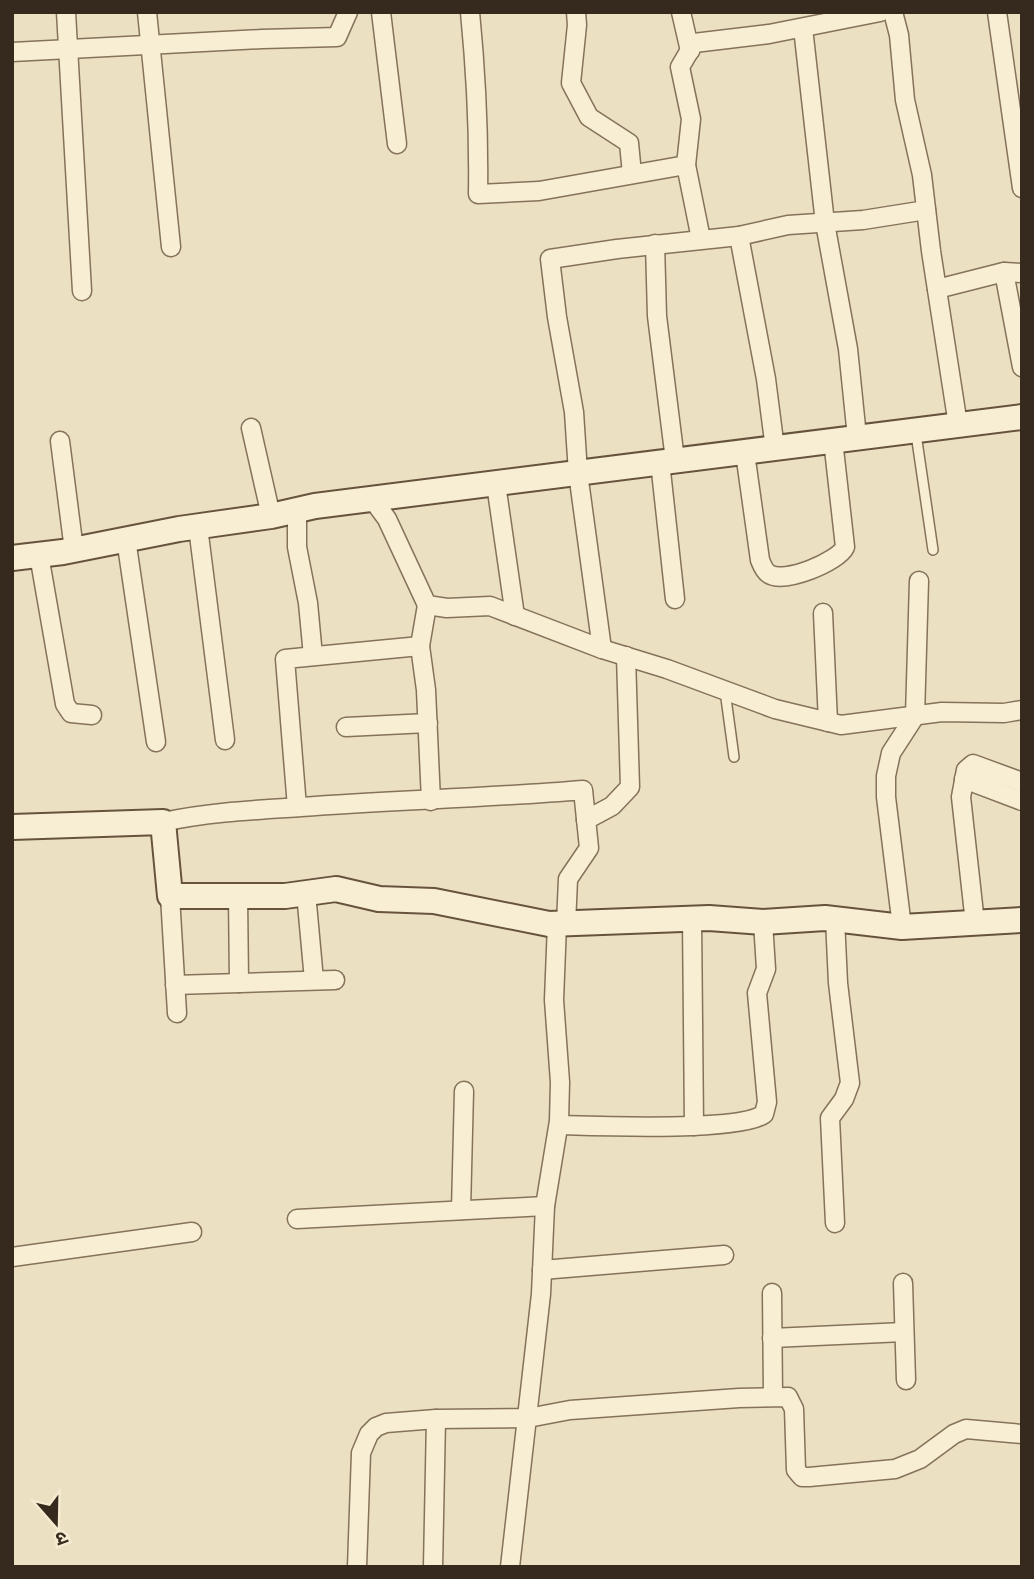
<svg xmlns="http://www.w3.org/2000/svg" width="1034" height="1579" viewBox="0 0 1034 1579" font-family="'Times New Roman','Noto Sans Devanagari',serif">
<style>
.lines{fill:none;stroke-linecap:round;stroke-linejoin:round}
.lane-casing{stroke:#85725a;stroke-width:12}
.street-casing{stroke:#85725a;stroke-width:21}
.secondary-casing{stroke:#67533d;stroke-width:28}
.lane{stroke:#f7eed4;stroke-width:9}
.street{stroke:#f7eed4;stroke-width:18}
.secondary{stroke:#f7eed4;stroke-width:24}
</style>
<rect width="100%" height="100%" fill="#ece0c2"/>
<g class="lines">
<defs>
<g id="lane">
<polyline points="916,434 933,550"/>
<polyline points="725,691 734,757"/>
</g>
<g id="street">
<polyline points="66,12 82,291"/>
<polyline points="147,12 171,247"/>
<polyline points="381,12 397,144"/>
<path d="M470 12C476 73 479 133 478 194L539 191 686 165 691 119 680 67 694 43 769 34 880 12"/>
<polyline points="576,12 577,25 571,83 589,117 629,143 632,174"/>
<polyline points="681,12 690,51"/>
<polyline points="893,12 899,35 905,100 922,175 931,251 958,425"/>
<polyline points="997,12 1022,188"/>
<polyline points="803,28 825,223 848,349 857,437"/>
<polyline points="12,52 262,39 337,37 348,12"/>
<polyline points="686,165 701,239"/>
<polyline points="739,236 766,379 775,449"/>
<polyline points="655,244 657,316 675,460"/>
<polyline points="1004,272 1022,367"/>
<polyline points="937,289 1004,272 1022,273"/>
<polyline points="251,428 271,516"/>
<polyline points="60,441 74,550"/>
<path d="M745 453 760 560C762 565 764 571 769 574 784 584 838 562 845 547L833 440"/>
<polyline points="660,462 675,599"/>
<polyline points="496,484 515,616"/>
<polyline points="373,500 387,519 427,605 447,608 490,606 602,649 667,669 775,709 841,725 942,712 1004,713 1022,710"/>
<polyline points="297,508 297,547 308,603 313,656"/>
<polyline points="198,527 225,740"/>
<polyline points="126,539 156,742"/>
<polyline points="39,555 65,704 71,713 92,715"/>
<polyline points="427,605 420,646 426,690 431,801"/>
<polyline points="823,613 828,722"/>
<polyline points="602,649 578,473 574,412 557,317 550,259 617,249 739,236 788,225 863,220 926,210"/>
<polyline points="346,727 428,723"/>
<polyline points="964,779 1022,801"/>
<polyline points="297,807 285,659 420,646"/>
<polyline points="586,820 612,806 630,787 626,656"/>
<path d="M163 822C209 812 255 810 301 807 395 800 489 798 583 790L589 848 568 879 566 924"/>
<polyline points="306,893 314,980"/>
<polyline points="170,896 177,1013"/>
<polyline points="238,896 239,983"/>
<polyline points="692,919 694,1126"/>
<polyline points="835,919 838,983 850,1083 844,1099 830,1118 835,1223"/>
<polyline points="975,923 961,797 966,770 973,764 1022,782"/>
<polyline points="902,927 886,797 886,776 891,753 915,716 919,581"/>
<polyline points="175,985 335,980"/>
<path d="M559 1125C595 1126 740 1132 764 1114L767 1102 757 993 766 969 763 922"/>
<polyline points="461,1210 464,1091"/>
<polyline points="297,1219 545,1206"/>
<polyline points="12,1257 192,1232"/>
<polyline points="542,1270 724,1255"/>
<polyline points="903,1283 906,1380"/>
<polyline points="772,1293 773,1396"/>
<polyline points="772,1338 904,1332"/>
<polyline points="357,1567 361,1453 369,1434 376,1427 386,1423 436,1419 528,1418 570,1410 739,1398 788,1397 794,1409 796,1470 802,1477 809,1477 895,1469 920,1459 954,1434 966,1429 1022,1434"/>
<polyline points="433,1567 436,1419"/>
<polyline points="510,1567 541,1294 545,1206 559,1121 560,1082 554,1000 557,924"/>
</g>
<g id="secondary">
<polyline points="12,558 63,552 179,529 271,516 315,506 1022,417"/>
<polyline points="12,827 163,822 170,896 285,896 336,889 379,899 434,901 549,924 709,918 763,922 825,918 902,927 1022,920"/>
</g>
</defs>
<use href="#lane" class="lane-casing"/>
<use href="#street" class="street-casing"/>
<use href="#secondary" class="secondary-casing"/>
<use href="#lane" class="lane"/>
<use href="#street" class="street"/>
<use href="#secondary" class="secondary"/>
</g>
<rect width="1034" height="1579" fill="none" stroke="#352a1d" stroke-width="28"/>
<g transform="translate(56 1523) rotate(160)" stroke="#f4ebd1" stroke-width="5" paint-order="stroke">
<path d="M0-5L12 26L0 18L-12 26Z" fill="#352a1d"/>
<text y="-10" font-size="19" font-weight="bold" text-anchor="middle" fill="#352a1d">उ</text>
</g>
</svg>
